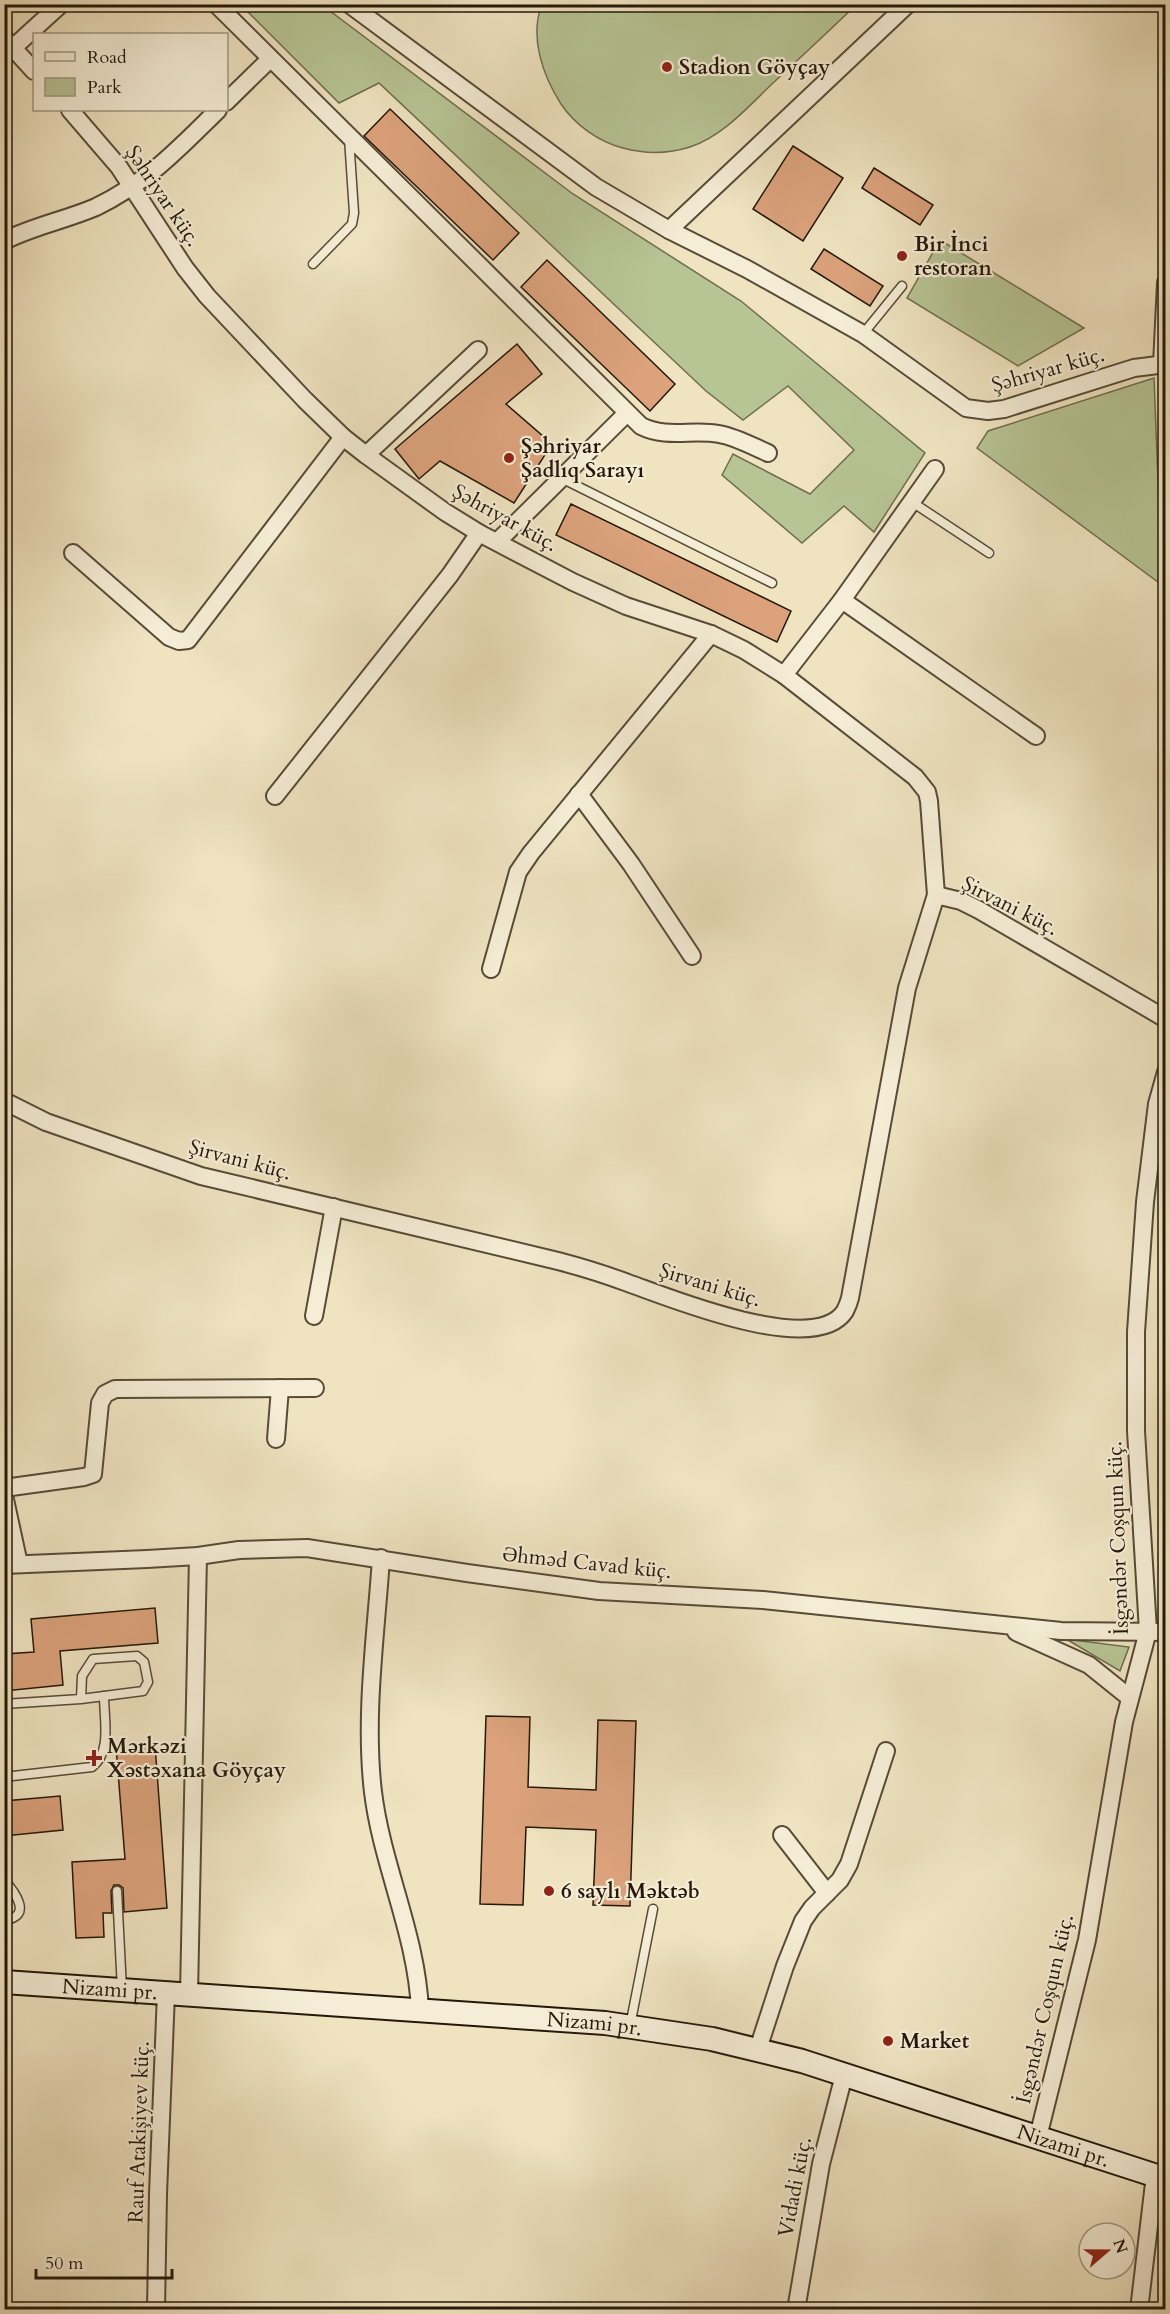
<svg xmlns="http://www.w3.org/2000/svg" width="1170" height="2314" viewBox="0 0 1170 2314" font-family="Cardo,serif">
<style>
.green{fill:#b7c494;stroke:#6e6e4f;stroke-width:1.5}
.building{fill:#dba27c;stroke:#24180a;stroke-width:1.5}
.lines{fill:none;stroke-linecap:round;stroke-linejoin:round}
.lane-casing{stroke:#574b38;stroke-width:11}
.street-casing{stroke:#574b38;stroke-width:20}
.secondary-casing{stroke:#24180a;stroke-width:26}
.lane{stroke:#f5edd6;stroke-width:8}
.street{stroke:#f5edd6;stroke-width:16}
.secondary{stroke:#f5edd6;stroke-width:22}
.poi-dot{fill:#8f2418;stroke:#f5edd6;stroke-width:2}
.labels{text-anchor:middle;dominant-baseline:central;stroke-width:4.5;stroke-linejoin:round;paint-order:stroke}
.poi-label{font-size:21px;font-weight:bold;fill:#24180a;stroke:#f5edd6;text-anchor:start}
.street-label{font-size:21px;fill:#24180a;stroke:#f5edd6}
</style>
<rect width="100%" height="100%" fill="#efe3c0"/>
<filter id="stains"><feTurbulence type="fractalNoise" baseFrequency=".00333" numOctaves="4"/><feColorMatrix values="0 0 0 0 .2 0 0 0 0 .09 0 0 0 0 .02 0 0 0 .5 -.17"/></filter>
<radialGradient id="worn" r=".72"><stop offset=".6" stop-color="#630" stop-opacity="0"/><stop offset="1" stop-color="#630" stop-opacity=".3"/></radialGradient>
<g class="green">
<path d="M542 4H856V5C829 31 801 57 773 83 749 106 723 136 690 147 668 154 645 154 623 148 599 142 575 125 561 104 543 76 529 37 542 4Z"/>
<polygon points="241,5 322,5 573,194 741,301 925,453 874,532 844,506 802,543 722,475 733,454 810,494 854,450 788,386 743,420 706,391 379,83 339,103"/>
<polygon points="940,240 1084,328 1018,366 907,298"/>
<polygon points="1154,378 1162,585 977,448 988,431"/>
<polygon points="1066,1639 1129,1647 1120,1671"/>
</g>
<g class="building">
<polygon points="390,109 519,233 493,260 364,136"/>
<polygon points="793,146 843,178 803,241 753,209"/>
<polygon points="874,168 933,205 920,225 862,188"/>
<polygon points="824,249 883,286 870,306 811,269"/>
<polygon points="547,260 675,384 650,411 521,287"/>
<polygon points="517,344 542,374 506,404 552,444 514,503 440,461 419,479 395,449"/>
<polygon points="571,504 791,611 777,642 556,535"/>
<polygon points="155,1608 158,1643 60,1651 63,1685 4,1691 4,1654 34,1652 31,1619"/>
<polygon points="486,1716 530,1717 528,1787 596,1790 598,1720 636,1721 630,1906 593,1905 596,1830 526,1827 523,1905 480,1904"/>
<polygon points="155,1745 167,1908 124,1912 123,1888 119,1885 114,1885 111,1891 112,1913 103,1913 104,1937 76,1938 72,1862 125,1859 116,1747"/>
<polygon points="60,1796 63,1830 4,1836 4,1801"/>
</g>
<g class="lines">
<defs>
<g id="lane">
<polyline points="313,264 352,224 354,213 349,138"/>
<polyline points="863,334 902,286"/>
<polyline points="561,478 772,583"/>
<polyline points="912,502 989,553"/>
<polyline points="4,1704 81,1699 143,1691 148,1682 144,1662 137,1656 93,1659 82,1676 81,1699"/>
<path d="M4 1777 92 1767C112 1752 104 1719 104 1696"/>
<path d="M4 1880C14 1891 34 1917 4 1920"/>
<polyline points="117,1891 122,1990"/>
<polyline points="630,2026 653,1909"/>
</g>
<g id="street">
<path d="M216 4 641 426C667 439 692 429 719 434 736 437 752 446 768 453"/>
<polyline points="349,4 596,187 669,230 747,269 863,334 966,408 988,411 1004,409 1134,368 1166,364"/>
<polyline points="4,38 34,71"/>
<polyline points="4,56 61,4"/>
<polyline points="226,102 270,59"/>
<polyline points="70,110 119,167 185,268 207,296 305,400 343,437 366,455 445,512 479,533 573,582 626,606 711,634 744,650 784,675 915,777 927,792 929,801 936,895"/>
<polyline points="669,230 908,4"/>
<path d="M4 241C33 226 66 220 96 207 149 181 177 150 218 110"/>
<polyline points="1162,364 1166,283"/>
<polyline points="366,455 478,350"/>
<polyline points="497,542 627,413"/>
<polyline points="73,553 169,637 179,641 188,640 343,437"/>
<polyline points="842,600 1036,736"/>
<polyline points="784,675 842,600 935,469"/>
<polyline points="579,794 631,864 692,956"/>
<polyline points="275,796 450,575 479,533"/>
<polyline points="491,969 518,872 531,853 711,634"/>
<path d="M4 1101 46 1122 201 1176 558 1261C581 1267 604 1274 628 1283 668 1297 815 1358 845 1311 847 1307 849 1302 850 1298L907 988 936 895 961 901 979 910 1166 1019"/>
<polyline points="314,1316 334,1207"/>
<polyline points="276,1439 280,1388"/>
<polyline points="4,1488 84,1477 93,1474 100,1403 105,1394 115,1389 315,1388"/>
<polyline points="4,1495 19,1564"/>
<path d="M381 1558C376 1635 364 1715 373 1792 382 1866 417 1935 420 2011"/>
<polyline points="4,1565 147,1559 198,1556 239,1550 307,1548 467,1573 599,1591 763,1600 1061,1631 1166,1632"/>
<polyline points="1016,1632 1089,1665 1130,1698"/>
<polyline points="782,1835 827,1893"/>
<polyline points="189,1994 198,1556"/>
<polyline points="758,2049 785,1966 803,1921 812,1908 840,1880 849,1864 886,1751"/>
<polyline points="1038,2137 1087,1940 1124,1722 1148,1631 1136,1431 1136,1332 1145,1202 1157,1104 1166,1072"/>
<polyline points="156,2310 158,2194 166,1993"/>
<polyline points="796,2310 821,2164 844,2075"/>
<polyline points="1139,2310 1155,2175"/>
</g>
<g id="secondary">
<path id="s1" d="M4 1982 605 2023 712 2039 802 2061 1166 2179"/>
</g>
</defs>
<use href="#lane" class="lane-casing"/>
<use href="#street" class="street-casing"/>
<use href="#secondary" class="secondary-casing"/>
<use href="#lane" class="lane"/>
<use href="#street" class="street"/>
<use href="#secondary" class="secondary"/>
</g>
<g class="poi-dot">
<circle cx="667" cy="67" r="6"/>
<circle cx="902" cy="256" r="6"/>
<circle cx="509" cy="458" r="6"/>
<path d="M91 1749h6v6h6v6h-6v6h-6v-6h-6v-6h6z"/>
<circle cx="549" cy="1891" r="6"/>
<circle cx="888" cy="2041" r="6"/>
</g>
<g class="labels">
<g class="poi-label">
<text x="679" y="67">Stadion Göyçay</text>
<text x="914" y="244">Bir İnci<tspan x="914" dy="24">restoran</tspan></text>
<text x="521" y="446">Şəhriyar<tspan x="521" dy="24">Şadlıq Sarayı</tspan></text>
<text x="107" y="1746">Mərkəzi<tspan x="107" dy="24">Xəstəxana Göyçay</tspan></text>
<text x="561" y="1891">6 saylı Məktəb</text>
<text x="900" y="2041">Market</text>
</g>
<g class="street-label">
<text transform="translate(163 196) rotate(56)">Şəhriyar küç.</text>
<text transform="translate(1048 370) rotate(-16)">Şəhriyar küç.</text>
<text transform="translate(505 518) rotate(29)">Şəhriyar küç.</text>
<text transform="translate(1010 906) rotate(27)">Şirvani küç.</text>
<text transform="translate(240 1160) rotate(15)">Şirvani küç.</text>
<text transform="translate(710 1285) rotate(17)">Şirvani küç.</text>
<text transform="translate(1118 1538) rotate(-92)">İsgəndər Coşqun küç.</text>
<text transform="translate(587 1563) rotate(6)">Əhməd Cavad küç.</text>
<text stroke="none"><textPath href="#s1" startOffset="106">Nizami pr.</textPath></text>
<text transform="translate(1045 2009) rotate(-77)">İsgəndər Coşqun küç.</text>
<text stroke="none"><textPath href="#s1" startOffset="592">Nizami pr.</textPath></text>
<text transform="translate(139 2132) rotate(-88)">Rauf Atakişiyev küç.</text>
<text stroke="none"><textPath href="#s1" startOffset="1078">Nizami pr.</textPath></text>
<text transform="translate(795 2187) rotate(-79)">Vidadi küç.</text>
</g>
</g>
<rect width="1170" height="2314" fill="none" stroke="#efe3c0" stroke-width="24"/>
<rect x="6" y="6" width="1158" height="2302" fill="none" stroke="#24180a" stroke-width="3"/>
<rect x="12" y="12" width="1146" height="2290" fill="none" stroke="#24180a" stroke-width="1.5"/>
<rect x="33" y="33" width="195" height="78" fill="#f5edd6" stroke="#a19884" stroke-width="1.5"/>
<rect x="45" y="52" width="30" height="9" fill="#f5edd6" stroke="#a19884" stroke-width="1.5"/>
<text x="87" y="63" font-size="18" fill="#24180a">Road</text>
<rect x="45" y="78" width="30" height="18" fill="#b7c494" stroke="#a19884" stroke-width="1.5"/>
<text x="87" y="93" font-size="18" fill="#24180a">Park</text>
<g transform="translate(1107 2251) rotate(70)"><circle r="28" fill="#f5edd6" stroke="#a19884" stroke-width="1.5"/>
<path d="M0-4.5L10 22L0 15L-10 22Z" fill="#8f2418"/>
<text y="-9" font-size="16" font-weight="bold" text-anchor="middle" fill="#24180a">N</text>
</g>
<path d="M36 2269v9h136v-9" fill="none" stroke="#24180a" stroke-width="3"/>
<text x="45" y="2269" font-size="18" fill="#24180a" stroke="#f5edd6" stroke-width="4.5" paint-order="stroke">50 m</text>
<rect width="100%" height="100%" filter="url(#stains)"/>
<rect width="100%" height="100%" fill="url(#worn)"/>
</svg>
